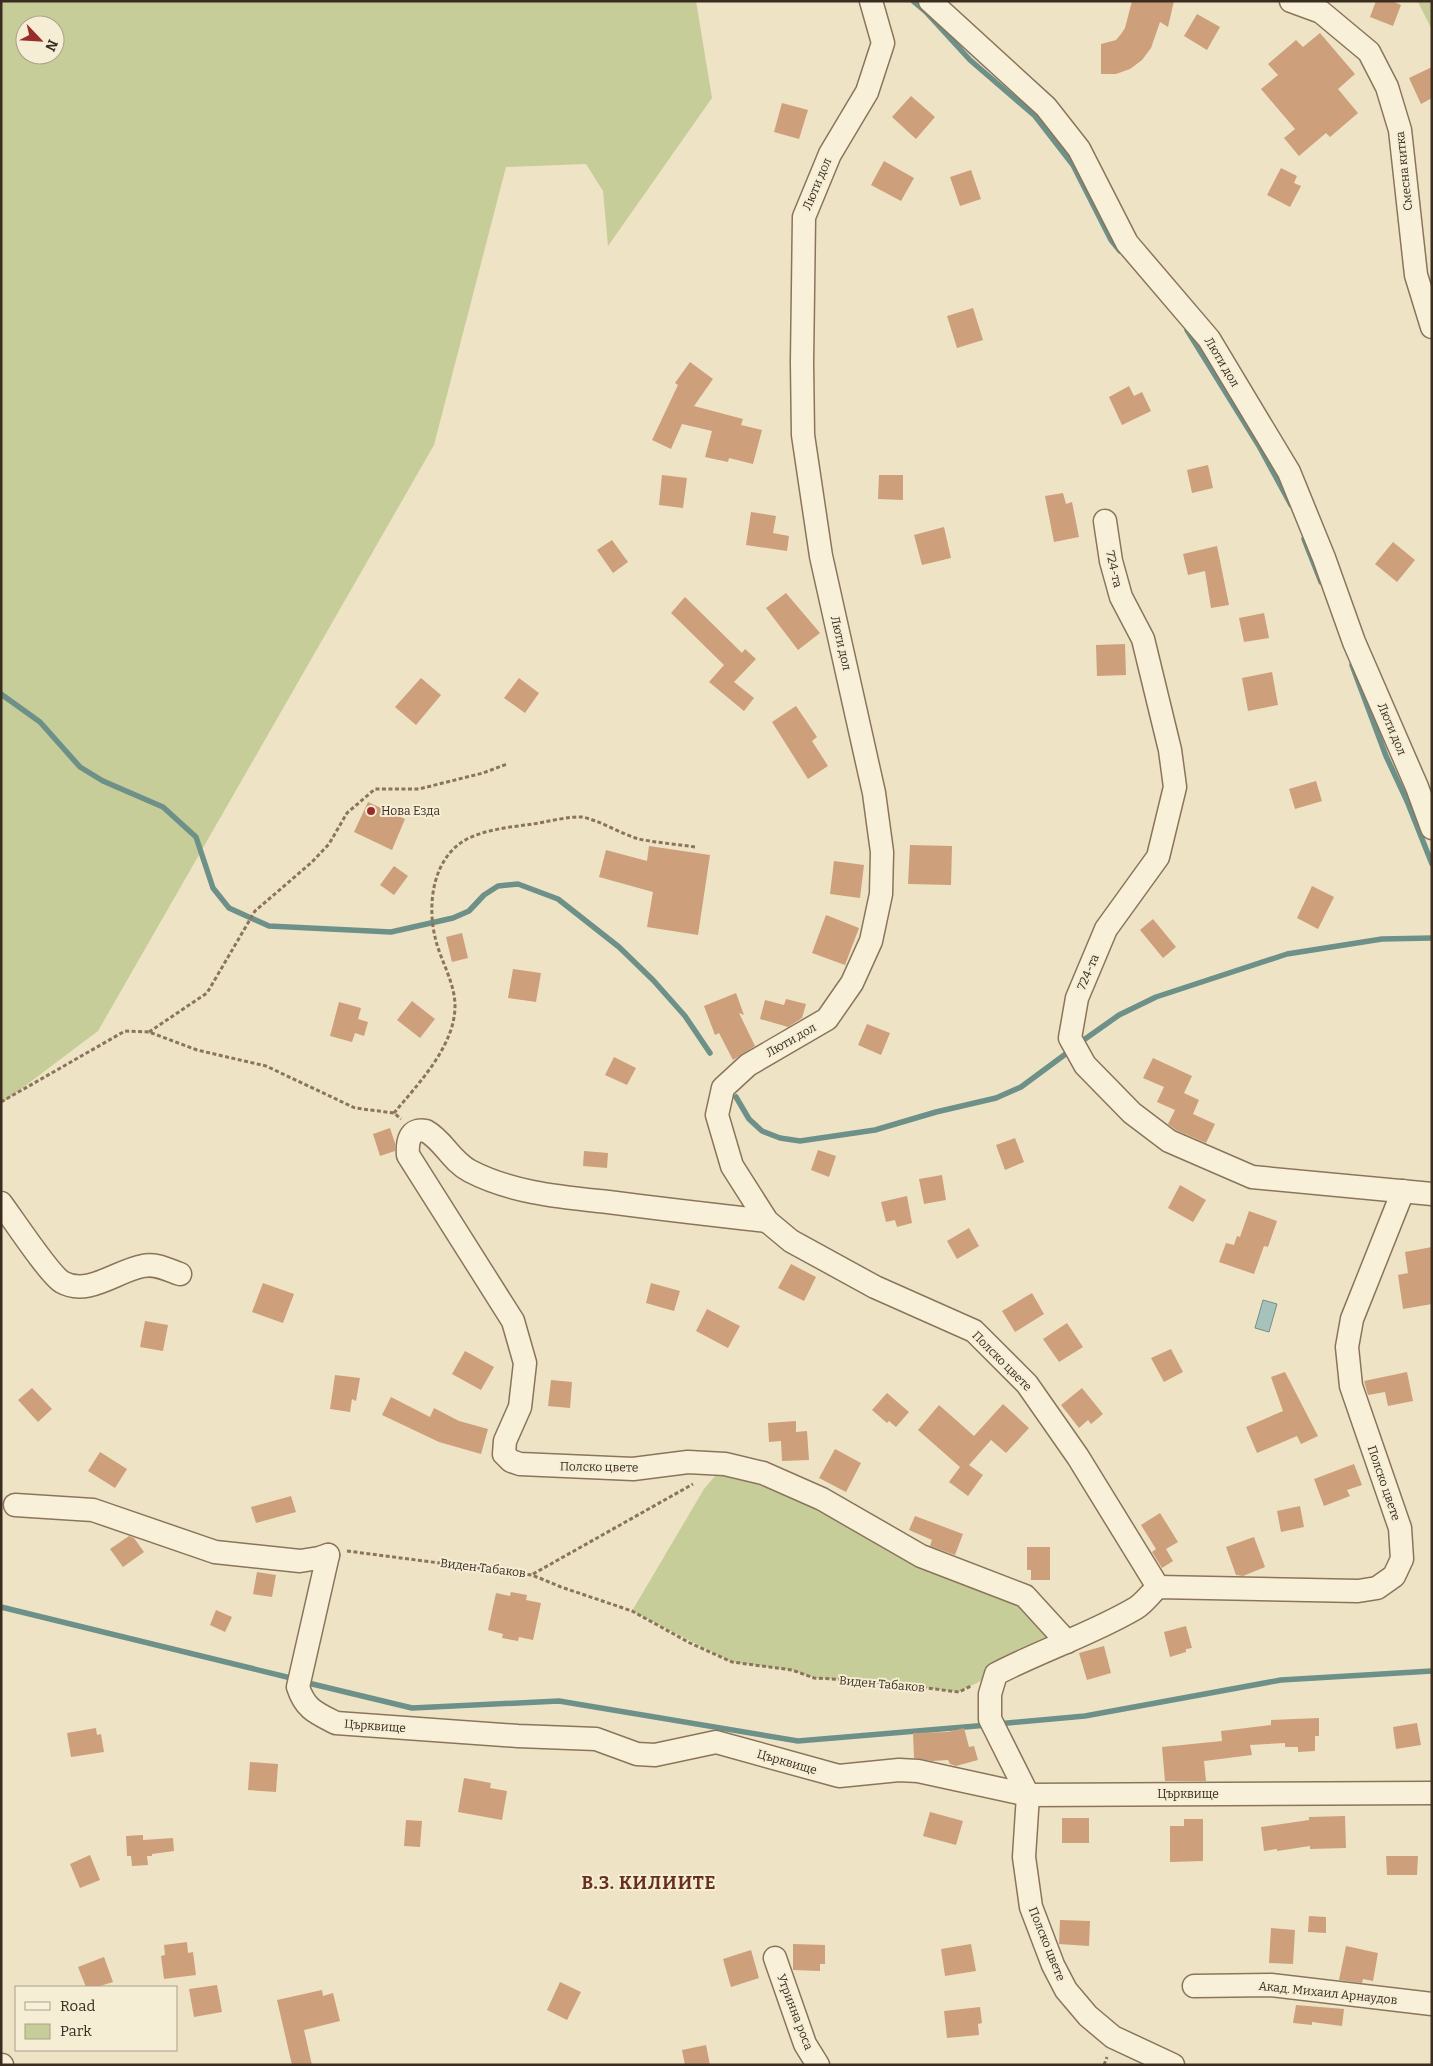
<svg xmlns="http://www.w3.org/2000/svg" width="1433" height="2066" viewBox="0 0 1433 2066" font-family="Bitter,serif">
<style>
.green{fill:#c6cd99;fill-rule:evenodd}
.water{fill:#a7c2bb;stroke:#6d9189}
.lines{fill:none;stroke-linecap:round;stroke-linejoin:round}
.stream{stroke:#6d9189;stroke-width:5.5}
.building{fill:#cd9f7b}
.minor-casing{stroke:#8a755b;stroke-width:25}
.path{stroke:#8a755b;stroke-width:3;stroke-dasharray:4 2.5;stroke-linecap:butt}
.minor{stroke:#f9f0d9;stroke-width:22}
.poi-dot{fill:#9a2c2b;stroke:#f6edd5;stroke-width:2}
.labels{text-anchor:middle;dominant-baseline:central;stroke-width:4;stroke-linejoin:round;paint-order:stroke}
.street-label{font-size:12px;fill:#3a2d1f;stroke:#f6edd5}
.poi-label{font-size:12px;fill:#3a2d1f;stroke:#f6edd5;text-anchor:start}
.district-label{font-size:18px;font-weight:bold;letter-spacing:1px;fill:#672f1e;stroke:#f6edd5}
</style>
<rect width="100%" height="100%" fill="#efe3c6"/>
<g class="green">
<path d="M1 1H696L712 98 608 246 603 191 586 164 506 167 434 445 98 1031 1 1104ZM25 25H55V55H25Z"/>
<polygon points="1418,1 1432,1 1432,30 1418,2"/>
<polygon points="725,1464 1025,1596 1067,1642 1022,1660 959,1692 869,1681 814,1678 792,1670 732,1662 632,1611 704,1489"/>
</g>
<polygon class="water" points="1263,1300 1277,1304 1269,1332 1255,1328"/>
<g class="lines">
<g class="stream">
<polyline points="913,1 926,12 970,60 1035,116 1073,165 1111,240 1120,251"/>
<polyline points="1187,330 1259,446 1291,505"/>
<polyline points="1304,539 1321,582"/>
<polyline points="1352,665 1386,756 1407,801 1432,864"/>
<polyline points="1,694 40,722 80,767 103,781 163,807 196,837 213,888 229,908 269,926 391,932 453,918 469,911 484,895 498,886 518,884 558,899 619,947 653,980 685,1016 710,1053"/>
<polyline points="1078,1044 1119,1015 1156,997 1287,954 1382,939 1432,938"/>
<polyline points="736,1097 749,1119 762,1131 780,1138 800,1141 875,1130 936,1112 996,1098 1021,1087 1071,1050"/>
<polyline points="1,1607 295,1679"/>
<polyline points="304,1682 412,1708 559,1701 798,1741 988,1725"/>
<polyline points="997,1724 1085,1716 1281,1680 1432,1671"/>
</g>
</g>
<g class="building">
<polygon points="1132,1 1174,1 1168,27 1160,22 1151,48 1142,60 1130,69 1116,74 1101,74 1101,44 1116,40 1121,34 1125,28"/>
<polygon points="1376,1 1392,1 1401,5 1393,26 1370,17"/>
<polygon points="1197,14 1220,27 1207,50 1184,36"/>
<polygon points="1320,33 1355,74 1338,89 1358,113 1330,137 1326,133 1299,156 1284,138 1295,129 1261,89 1278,75 1268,64 1296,40 1303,47"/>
<polygon points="1432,67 1432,98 1421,104 1409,78"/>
<polygon points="911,96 935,117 916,139 892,117"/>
<polygon points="782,103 808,110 799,139 774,132"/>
<polygon points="884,161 914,178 901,201 871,185"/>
<polygon points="1281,168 1297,176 1294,183 1301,186 1290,207 1267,195"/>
<polygon points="971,170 981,199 960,206 950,177"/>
<polygon points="973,308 983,340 957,348 947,316"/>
<polygon points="690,362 713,379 694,406 743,419 741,425 762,430 753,464 729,458 728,462 705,457 712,431 682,424 671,449 652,440 678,385 675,383"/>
<polygon points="1129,386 1134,396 1142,392 1151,411 1122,425 1109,397"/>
<polygon points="1208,465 1213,488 1192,493 1187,470"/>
<polygon points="662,475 687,478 683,508 659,505"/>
<polygon points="879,475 903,475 903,500 878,499"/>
<polygon points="1063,493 1066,504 1072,502 1079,537 1054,542 1045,496"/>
<polygon points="751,512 776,516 773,533 789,536 787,551 746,545"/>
<polygon points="944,527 951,558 922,565 914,535"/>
<polygon points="612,540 628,562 613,573 597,550"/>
<polygon points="1393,542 1415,560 1397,582 1375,564"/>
<polygon points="1217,546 1229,605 1211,608 1205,571 1188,575 1183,554"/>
<polygon points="786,593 820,633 798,650 766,608"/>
<polygon points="685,597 742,653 745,649 756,659 734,682 754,698 744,711 709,682 724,665 671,613"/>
<polygon points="1264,613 1269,638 1244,642 1239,618"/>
<polygon points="1125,644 1126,675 1097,676 1096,645"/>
<polygon points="1272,672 1278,705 1248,711 1242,678"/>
<polygon points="421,678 441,695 416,725 395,707"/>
<polygon points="519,678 539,693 525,713 504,698"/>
<polygon points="796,706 817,737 812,741 828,766 808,779 772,722"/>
<polygon points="1316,781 1322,801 1295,809 1289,789"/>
<polygon points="368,802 405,819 392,850 354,832"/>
<polygon points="910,845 952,846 951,885 908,884"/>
<polygon points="649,846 710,855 698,935 647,927 653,892 599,877 606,850 647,861"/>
<polygon points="834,861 864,865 860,898 830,894"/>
<polygon points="394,866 408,876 394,895 380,885"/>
<polygon points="1312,886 1334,897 1318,929 1297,918"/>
<polygon points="826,915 859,928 845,965 812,953"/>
<polygon points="1153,919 1176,947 1163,958 1140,930"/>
<polygon points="462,933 468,958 452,962 446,937"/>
<polygon points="513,969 541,973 536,1002 508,998"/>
<polygon points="736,993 744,1015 739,1013 755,1046 733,1060 719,1033 715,1035 704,1006"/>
<polygon points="786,999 806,1004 802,1018 788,1027 760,1019 765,1000 784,1005"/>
<polygon points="412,1001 435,1019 420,1038 397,1020"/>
<polygon points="339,1002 361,1008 358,1019 368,1022 364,1036 355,1033 352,1042 330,1036"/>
<polygon points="867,1024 890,1033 881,1055 858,1045"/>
<polygon points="614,1057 636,1068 627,1085 605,1075"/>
<polygon points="1153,1058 1192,1076 1184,1093 1199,1100 1193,1114 1215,1124 1206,1143 1176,1130 1168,1124 1175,1110 1157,1102 1164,1087 1143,1078"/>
<polygon points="390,1128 395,1143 395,1151 380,1156 373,1134"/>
<polygon points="1015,1138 1024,1162 1005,1170 996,1145"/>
<polygon points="818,1150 836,1156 829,1177 811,1170"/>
<polygon points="584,1151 608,1153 607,1168 583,1166"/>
<polygon points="942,1175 946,1200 924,1204 919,1179"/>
<polygon points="1180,1185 1206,1200 1193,1222 1168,1208"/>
<polygon points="907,1196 912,1223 897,1227 895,1220 886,1222 881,1202"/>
<polygon points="1249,1211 1277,1221 1268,1247 1264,1246 1254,1274 1219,1262 1226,1243 1234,1245 1237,1236 1240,1237"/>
<polygon points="969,1228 979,1246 957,1259 947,1241"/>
<polygon points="1432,1247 1432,1304 1403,1309 1398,1275 1408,1273 1405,1252"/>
<polygon points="791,1264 816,1277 804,1301 778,1288"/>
<polygon points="263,1283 294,1294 283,1323 252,1312"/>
<polygon points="651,1283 680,1291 674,1311 646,1303"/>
<polygon points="1032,1293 1044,1314 1015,1332 1002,1311"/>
<polygon points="707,1309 740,1326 728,1348 696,1331"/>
<polygon points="145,1321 168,1325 163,1351 140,1347"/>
<polygon points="1067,1323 1083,1347 1059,1362 1043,1339"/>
<polygon points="1171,1349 1183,1372 1164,1382 1151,1358"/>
<polygon points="465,1351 494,1367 481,1390 452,1374"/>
<polygon points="1285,1372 1318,1436 1301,1444 1297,1436 1257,1453 1246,1427 1283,1411 1271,1377"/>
<polygon points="1407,1372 1413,1401 1388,1406 1385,1392 1368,1395 1364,1381"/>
<polygon points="335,1375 360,1378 356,1401 352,1399 350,1412 330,1409"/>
<polygon points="551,1380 572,1382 570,1408 548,1406"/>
<polygon points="32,1388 52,1409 38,1422 18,1400"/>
<polygon points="1082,1388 1103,1414 1091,1424 1088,1420 1079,1428 1061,1405"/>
<polygon points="887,1393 909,1412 896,1427 889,1421 887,1423 872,1410"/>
<polygon points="391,1397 430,1417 434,1408 459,1421 488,1429 481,1454 439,1442 382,1415"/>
<polygon points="1003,1404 1029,1428 1006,1453 991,1440 969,1465 983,1475 968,1496 949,1482 960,1467 918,1430 939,1405 974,1436"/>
<polygon points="796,1421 796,1432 807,1431 809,1460 782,1461 781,1441 769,1442 768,1423"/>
<polygon points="835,1449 861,1463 846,1492 819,1478"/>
<polygon points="100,1452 127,1469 115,1488 88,1471"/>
<polygon points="1354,1464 1362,1485 1347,1490 1350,1496 1324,1506 1314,1479"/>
<polygon points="291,1496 296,1512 256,1523 251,1507"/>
<polygon points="1300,1506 1304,1527 1281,1532 1277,1511"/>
<polygon points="1160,1513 1178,1542 1166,1549 1173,1561 1162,1568 1152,1552 1156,1549 1141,1525"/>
<polygon points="915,1516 963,1534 955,1555 930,1546 932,1540 909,1530"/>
<polygon points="129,1536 134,1538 144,1552 123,1567 110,1549"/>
<polygon points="1254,1537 1265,1567 1243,1576 1236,1575 1226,1547"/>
<polygon points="1027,1547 1050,1547 1050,1580 1031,1580 1031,1570 1027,1570"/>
<polygon points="257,1572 276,1575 272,1597 253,1594"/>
<polygon points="511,1592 527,1595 526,1600 541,1603 533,1640 519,1637 518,1641 502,1638 503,1634 488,1630 496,1593 510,1596"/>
<polygon points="216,1610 232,1617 225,1632 210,1625"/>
<polygon points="1186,1626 1192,1648 1186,1649 1186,1652 1170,1657 1164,1632"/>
<polygon points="1104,1646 1111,1673 1087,1680 1079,1653"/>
<polygon points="1319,1718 1319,1736 1315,1736 1315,1751 1298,1752 1298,1747 1285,1747 1285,1743 1250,1745 1252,1755 1204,1761 1206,1781 1165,1781 1162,1747 1222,1741 1221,1731 1271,1725 1271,1720"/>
<polygon points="1417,1723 1421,1745 1396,1749 1393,1727"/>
<polygon points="96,1728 97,1735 101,1734 104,1752 71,1757 67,1733"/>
<polygon points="964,1728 969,1747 974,1746 978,1760 956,1766 950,1764 948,1760 932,1761 914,1758 913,1733 948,1732"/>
<polygon points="250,1762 278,1764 276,1792 248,1790"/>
<polygon points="464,1778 491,1783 490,1788 507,1791 502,1820 458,1812"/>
<polygon points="930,1812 963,1821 956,1845 923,1836"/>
<polygon points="1345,1816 1346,1848 1310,1849 1310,1846 1277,1851 1277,1849 1264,1851 1261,1827 1309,1820 1309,1817"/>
<rect x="1062" y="1818" width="27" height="25"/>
<polygon points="1184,1819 1203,1819 1203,1861 1170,1862 1170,1826 1184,1826"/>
<polygon points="406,1820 422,1821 420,1847 404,1846"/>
<polygon points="143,1835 143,1840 173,1838 174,1851 152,1854 152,1856 147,1856 148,1865 132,1866 131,1856 127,1856 126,1836"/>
<polygon points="90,1855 100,1880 80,1888 70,1864"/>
<polygon points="1386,1856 1418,1856 1417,1875 1387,1875"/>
<polygon points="1309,1916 1326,1917 1326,1933 1308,1932"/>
<polygon points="1060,1920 1090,1921 1089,1946 1059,1944"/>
<polygon points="1271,1928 1295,1930 1293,1964 1269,1963"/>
<polygon points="187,1942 188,1953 193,1952 196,1975 164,1979 161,1956 165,1955 164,1945"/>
<polygon points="793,1944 825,1945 825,1964 820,1964 820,1971 793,1970"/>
<polygon points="971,1944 976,1971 945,1976 941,1949"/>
<polygon points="1346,1946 1378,1953 1373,1981 1363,1979 1362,1983 1339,1980"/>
<polygon points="751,1950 759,1978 731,1987 723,1959"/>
<polygon points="104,1957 113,1982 97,1987 86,1987 78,1967"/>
<polygon points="560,1982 581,1992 567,2020 547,2010"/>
<polygon points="217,1985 222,2012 194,2017 189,1989"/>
<polygon points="322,1990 323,1996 333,1993 340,2021 304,2030 312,2065 292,2065 277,2000"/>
<polygon points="1296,2005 1344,2009 1342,2026 1312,2022 1312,2025 1293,2023"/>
<polygon points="980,2007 982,2023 978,2024 979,2035 947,2038 944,2011"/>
<polygon points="706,2045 710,2065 685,2065 682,2050"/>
</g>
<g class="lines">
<defs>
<g id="minor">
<polyline points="871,1 883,43 867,92 830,154 804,217 802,363 803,435 821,556 874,793 882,852 881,894 871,941 852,983 827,1019 748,1065 723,1088 717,1115 732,1166 767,1221 791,1241 875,1287 974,1331 1027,1384 1078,1457 1158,1587"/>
<polyline points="930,1 1046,107 1079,149 1127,243 1209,339 1289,472 1324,558 1354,642 1417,787 1432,828"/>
<polyline points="1291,1 1321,12 1369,52 1387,87 1400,130 1416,275 1432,327"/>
<polyline points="1105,521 1111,561 1121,597 1143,639 1170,750 1175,787 1158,857 1106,929 1077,998 1070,1038 1085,1065 1132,1113 1169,1141 1252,1177 1432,1194"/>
<path d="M1 1203C13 1219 49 1274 62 1282 88 1297 118 1270 143 1266 156 1263 168 1270 180 1274"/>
<path d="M767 1221C714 1215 661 1209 608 1202 562 1197 512 1193 470 1171 450 1160 444 1141 426 1131 409 1128 407 1142 408 1155L513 1321 525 1363 520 1407 505 1441 504 1454 511 1461 520 1464 633 1469 688 1462 725 1464 763 1473 822 1499 921 1556 1025 1596 1067 1642"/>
<polyline points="15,1505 93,1510 215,1552 300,1561 319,1558 328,1555"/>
<path d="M328 1555 298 1687C305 1709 316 1713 336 1723L518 1736 596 1739 637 1754 655 1755 716 1742 839 1776 899 1770 918 1771 1028 1795 1432 1793"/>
<polyline points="775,1958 805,2044 818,2065"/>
<polyline points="1194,1986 1271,1985 1432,2004"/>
<polyline points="1,2065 2,2065"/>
<path d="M1173 2065 1113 2037 1088 2016 1066 1990 1053 1965 1031 1907 1024 1857 1028 1795 990 1719V1694L996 1674C1042 1650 1092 1634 1136 1608 1144 1603 1151 1593 1158 1587L1358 1591 1377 1588 1394 1576 1402 1559 1400 1528 1351 1386 1347 1347 1352 1319 1403 1191"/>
</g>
</defs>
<use href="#minor" class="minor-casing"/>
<g class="path">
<polyline points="149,1032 207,993 255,911 312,862 329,844 347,813 375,789 419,789 483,773 507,764"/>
<polyline points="1,1102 125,1031 149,1032 197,1050 266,1066 355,1108 394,1113 401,1119"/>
<path d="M394 1113C418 1084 455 1046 455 1006 455 982 440 960 435 937 427 903 433 857 467 839 487 829 511 827 533 824 545 822 571 816 582 817 599 820 621 834 639 839 657 843 677 844 695 847"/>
<polyline points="347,1551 532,1575 561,1587 632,1611 690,1643 732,1662 792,1670 814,1678 869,1681 959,1692 971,1686"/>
<polyline points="533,1574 693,1484"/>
<polyline points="1104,2065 1107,2057"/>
</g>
<use href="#minor" class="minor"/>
</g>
<circle class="poi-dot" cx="371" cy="811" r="5"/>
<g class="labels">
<g class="street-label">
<text transform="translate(1404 171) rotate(-96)">Смесна китка</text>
<text transform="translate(817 184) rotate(-67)">Люти дол</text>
<text transform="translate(1222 362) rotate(59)">Люти дол</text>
<text transform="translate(1114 569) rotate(77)">724-та</text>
<text transform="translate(841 643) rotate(77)">Люти дол</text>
<text transform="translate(1392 729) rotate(67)">Люти дол</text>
<text transform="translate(1088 972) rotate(-67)">724-та</text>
<text transform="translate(791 1040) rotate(-30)">Люти дол</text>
<text transform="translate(1002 1361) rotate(45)">Полско цвете</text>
<text transform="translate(599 1467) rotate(1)">Полско цвете</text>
<text transform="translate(1384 1483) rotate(71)">Полско цвете</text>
<text transform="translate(483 1568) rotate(7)">Виден Табаков</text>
<text transform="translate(882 1684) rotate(5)">Виден Табаков</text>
<text transform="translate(375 1726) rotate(4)">Църквище</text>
<text transform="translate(787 1762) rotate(16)">Църквище</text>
<text x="1188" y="1794">Църквище</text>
<text transform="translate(1047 1944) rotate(68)">Полско цвете</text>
<text transform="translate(1328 1993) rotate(6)">Акад. Михаил Арнаудов</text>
<text transform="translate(795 2012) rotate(69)">Утринна роса</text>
</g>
<g class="poi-label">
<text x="381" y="811">Нова Езда</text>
</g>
<g class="district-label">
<text x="649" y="1883">В.З. КИЛИИТЕ</text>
</g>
</g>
<rect width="1433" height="2066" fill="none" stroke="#3a2d1f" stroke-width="5"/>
<rect x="15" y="1986" width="162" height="65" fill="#f6edd5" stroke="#aba08c"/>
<rect x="25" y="2002" width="25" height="8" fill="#f9f0d9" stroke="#aba08c"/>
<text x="60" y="2011" font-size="15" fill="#3a2d1f">Road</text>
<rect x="25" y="2024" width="25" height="15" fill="#c6cd99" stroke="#aba08c"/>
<text x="60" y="2036" font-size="15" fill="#3a2d1f">Park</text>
<g transform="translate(40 40) rotate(115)"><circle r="24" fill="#f6edd5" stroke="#aba08c"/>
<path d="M0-4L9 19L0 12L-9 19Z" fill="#9a2c2b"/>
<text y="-8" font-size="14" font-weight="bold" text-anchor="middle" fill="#3a2d1f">N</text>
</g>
</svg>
